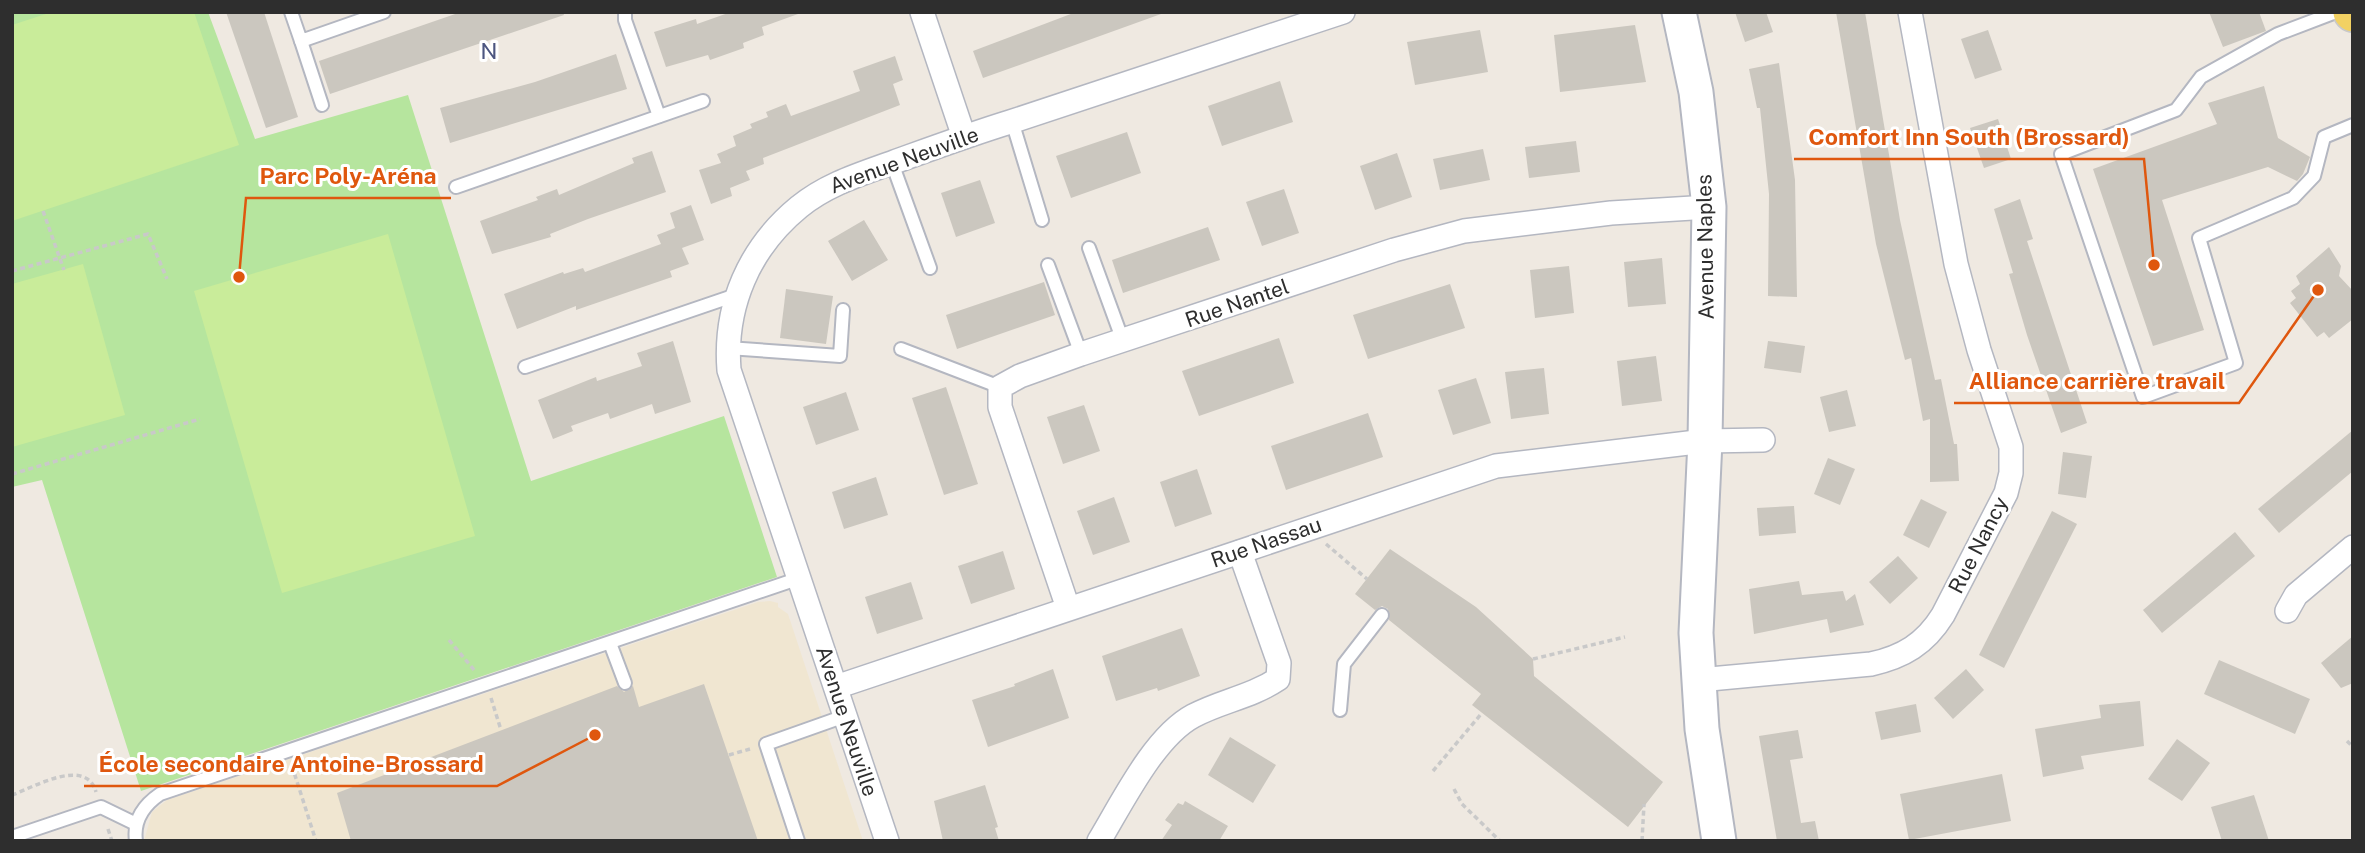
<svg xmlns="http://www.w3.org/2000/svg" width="2365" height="853" viewBox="0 0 2365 853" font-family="'Public Sans',sans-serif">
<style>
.education{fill:#f0e6d1}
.green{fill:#b6e59e}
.pitch{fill:#c9ec9a}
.building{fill:#cbc7bf}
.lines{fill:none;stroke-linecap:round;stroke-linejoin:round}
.lane-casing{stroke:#b4b7c1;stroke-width:16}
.street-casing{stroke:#b4b7c1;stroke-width:26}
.secondary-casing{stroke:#b4b7c1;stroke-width:37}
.primary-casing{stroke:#c9c9c9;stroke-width:40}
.path{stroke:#c9c9c9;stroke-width:3.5;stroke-dasharray:5 3.5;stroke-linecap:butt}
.lane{stroke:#fff;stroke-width:12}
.street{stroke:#fff;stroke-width:23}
.secondary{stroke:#fff;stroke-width:33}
.primary{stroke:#f2d163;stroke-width:37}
.labels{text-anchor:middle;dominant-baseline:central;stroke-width:6;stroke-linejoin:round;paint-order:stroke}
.street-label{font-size:21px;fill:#2e2e2e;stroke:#fff}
.neighbourhood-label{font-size:23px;letter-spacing:2px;fill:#4d5680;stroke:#fff}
.leader{fill:none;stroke:#df570e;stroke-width:2.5}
.callout-dot{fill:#df570e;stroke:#fff;stroke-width:2.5}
.callout-label{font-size:23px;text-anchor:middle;font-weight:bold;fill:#df570e;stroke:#fff;stroke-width:6;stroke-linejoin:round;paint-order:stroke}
</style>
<rect width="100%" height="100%" fill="#efe9e1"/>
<polygon class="education" points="770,601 778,603 778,607 788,614 863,841 144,841 152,812 167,800 758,602"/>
<polygon class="green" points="12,12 208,12 255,139 408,95 531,481 724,416 777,577 141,791 42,480 12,487"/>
<g class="pitch">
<polygon points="52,12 194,12 239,145 12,221 12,25"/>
<polygon points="388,234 475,536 282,593 194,291"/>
<polygon points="83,264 125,415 12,447 12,284"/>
</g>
<g class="building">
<polygon points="226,12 264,12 298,117 266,128"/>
<polygon points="461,12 563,12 564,15 330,94 319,61"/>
<polygon points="731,12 798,14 762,27 764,35 743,43 744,48 710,60 708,55 666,67 654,32 696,19 697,24"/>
<polygon points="1076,12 1161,14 983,78 973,51"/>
<polygon points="1735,12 1766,12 1773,32 1745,42"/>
<polygon points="1836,12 1865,12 1900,220 1935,380 1941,379 1954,444 1957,444 1959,481 1930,482 1930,419 1923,421 1911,358 1905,360 1876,244"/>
<polygon points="2209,12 2259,12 2266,31 2223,47"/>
<polygon points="1635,25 1646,82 1560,92 1554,35"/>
<polygon points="1480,30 1488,72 1415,85 1407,42"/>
<polygon points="1988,30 2002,70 1975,79 1961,39"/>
<polygon points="616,54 627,89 450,143 440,108 535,82"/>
<polygon points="895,56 903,80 893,84 900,105 763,158 764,164 746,171 750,180 730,188 732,196 711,204 699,170 721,163 717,154 736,146 733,136 752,128 750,124 768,117 766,112 786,104 791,116 860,91 853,71"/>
<polygon points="1779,63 1795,180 1797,297 1768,296 1769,194 1760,108 1757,108 1749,69"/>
<polygon points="1280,81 1293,122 1222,146 1208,106"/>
<polygon points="2264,86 2278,138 2310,157 2303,174 2297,181 2268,167 2162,200 2204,330 2153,346 2093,169 2217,124 2208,103"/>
<polygon points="1998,119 2011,159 1984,168 1970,128"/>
<polygon points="1127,132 1141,173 1071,198 1056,156"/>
<polygon points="1576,141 1580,172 1529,178 1525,147"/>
<polygon points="1483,149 1490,180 1440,190 1433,159"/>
<polygon points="652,151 666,192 588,219 550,234 551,237 492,254 480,221 538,200 536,197 557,189 559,195 634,163 632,158"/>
<polygon points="1397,153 1412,197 1375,210 1360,166"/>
<polygon points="980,180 995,223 956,237 941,193"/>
<polygon points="1284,189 1299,233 1262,246 1246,202"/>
<polygon points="2020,199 2033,239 2027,241 2087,423 2061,433 2027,335 2009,274 2013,273 1994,209"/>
<polygon points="691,205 704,240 682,248 689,264 670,271 672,277 576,310 576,306 517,329 504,294 563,272 564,274 583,268 585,272 661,244 657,235 675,228 670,213"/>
<polygon points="864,220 888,260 852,281 828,241"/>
<polygon points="1208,227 1220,260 1123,293 1112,260"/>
<polygon points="2329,247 2341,266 2339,276 2353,291 2353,319 2329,338 2324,332 2317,337 2290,303 2296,298 2291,291 2300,284 2296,276"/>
<polygon points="1662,258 1666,304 1628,307 1624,262"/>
<polygon points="1569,266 1574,313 1535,318 1530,270"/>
<polygon points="1044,282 1055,315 957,349 946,315"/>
<polygon points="1450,284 1465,328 1368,359 1353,315"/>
<polygon points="786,289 833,296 826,344 780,338"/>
<polygon points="1279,338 1294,383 1199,416 1182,371"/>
<polygon points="673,341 691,402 655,414 652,404 610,419 608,413 571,426 573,431 553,439 538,400 596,377 597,381 642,366 637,353"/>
<polygon points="1768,341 1805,346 1801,373 1764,368"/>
<polygon points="1656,356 1662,401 1622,406 1617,361"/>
<polygon points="1544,368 1549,414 1511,419 1505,372"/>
<polygon points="1476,378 1491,423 1453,435 1438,390"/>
<polygon points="946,387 978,484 944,495 912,398"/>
<polygon points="1847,390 1856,426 1829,432 1820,397"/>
<polygon points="846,392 859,430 816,445 803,407"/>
<polygon points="1084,405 1100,451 1063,464 1047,417"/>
<polygon points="1368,413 1383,457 1286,490 1271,446"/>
<polygon points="2353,430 2353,471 2279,533 2258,509"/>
<polygon points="2063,452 2092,456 2086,498 2058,494"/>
<polygon points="1828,458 1855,469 1840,505 1814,494"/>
<polygon points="1197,469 1212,514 1175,527 1160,482"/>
<polygon points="876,477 888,515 844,529 832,492"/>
<polygon points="1114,497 1130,542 1093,555 1077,511"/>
<polygon points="1921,499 1947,512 1929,548 1903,535"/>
<polygon points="1794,506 1796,533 1759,536 1757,508"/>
<polygon points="2052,511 2077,524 2004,668 1979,655"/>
<polygon points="2235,532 2255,556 2162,633 2143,610"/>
<polygon points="1390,549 1476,607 1533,659 1534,676 1663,782 1628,827 1472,705 1481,694 1389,620 1388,609 1382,606 1375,610 1355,594"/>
<polygon points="1003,551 1015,589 971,604 958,566"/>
<polygon points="1898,556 1918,578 1890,604 1869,582"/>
<polygon points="1799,581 1802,595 1843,591 1846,601 1855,594 1864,625 1830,633 1827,619 1754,634 1749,589"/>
<polygon points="911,582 923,619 877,634 865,597"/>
<polygon points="1182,628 1200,676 1158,691 1157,688 1116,701 1102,656"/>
<polygon points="2353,636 2353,683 2341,688 2321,663"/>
<polygon points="2219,660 2310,699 2295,734 2204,694"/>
<polygon points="1053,669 1069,718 988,747 972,700 1015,686 1014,684"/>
<polygon points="1966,669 1984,690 1953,719 1934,698"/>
<polygon points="704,684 758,841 351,841 337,793 617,686 624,692 633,686 639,707"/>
<polygon points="2140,701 2144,746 2081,756 2084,769 2043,777 2035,729 2101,718 2099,705"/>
<polygon points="1916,704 1921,732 1881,740 1875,712"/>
<polygon points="1798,730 1803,758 1790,760 1801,823 1815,821 1819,841 1777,841 1759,736"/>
<polygon points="1230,737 1276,765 1253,803 1208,775"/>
<polygon points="2177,739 2210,763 2182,801 2148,779"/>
<polygon points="2002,774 2011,821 1909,840 1900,794"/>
<polygon points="985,785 998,827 995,828 999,841 943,841 934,801"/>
<polygon points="2254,795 2269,841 2222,841 2211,807"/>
<polygon points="1185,801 1228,826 1219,841 1161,841 1172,825 1165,820 1178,803 1183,805"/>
</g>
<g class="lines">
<defs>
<g id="lane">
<polyline points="291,12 301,41 384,12"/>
<polyline points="625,12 625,20 659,116"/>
<polyline points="2336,12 2278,34 2201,77 2176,110 2061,154 2143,397 2236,363 2199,238 2293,198 2314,176 2324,137 2353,125"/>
<polyline points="301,41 322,105"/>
<polyline points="1012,121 1042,220"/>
<polyline points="892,163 930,268"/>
<polyline points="456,187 703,101"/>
<polyline points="1089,248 1123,341"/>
<polyline points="1048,265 1081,354"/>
<polyline points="728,348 840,356 843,310"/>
<polyline points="901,349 1000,387"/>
<polyline points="525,367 736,295"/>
<polyline points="610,643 625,683"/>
<polyline points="1340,710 1344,664 1382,615"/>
<polyline points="12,837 101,807 136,824"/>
<path d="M136 841C133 820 144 805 160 794L800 578"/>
<polyline points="798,841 766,744 845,716"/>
</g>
<g id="street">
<polyline points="922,12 964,137"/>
<polyline points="1068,608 1000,407 1000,387 1020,376 1081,354 1394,250 1464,231 1611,213 1709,207"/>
<polyline points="2287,611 2296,595 2353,547"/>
<path d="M1699 680 1871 664C1903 657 1925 644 1943 615L2006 493 2011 473V447L1979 350 1956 264 1910 12"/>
<polyline points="836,687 1496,466 1705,441 1763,440"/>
<path d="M887 841 729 370C724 306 749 248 799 207 827 184 861 174 894 162 933 148 971 134 1010 122 1121 86 1232 49 1343 12"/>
<path d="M1099 841C1122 803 1154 737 1193 716 1221 701 1251 697 1278 679L1279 663 1240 552"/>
</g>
<polyline id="secondary" points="1679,12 1696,92 1709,207 1705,441 1696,633 1702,729 1719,841"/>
<polyline id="primary" points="2352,12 2353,13"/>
</defs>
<use href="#lane" class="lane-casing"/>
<use href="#street" class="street-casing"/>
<use href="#secondary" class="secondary-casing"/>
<use href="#primary" class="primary-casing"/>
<g class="path">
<polyline points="43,211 64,270"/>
<polyline points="12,271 148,234 167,279"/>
<polyline points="12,474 200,419"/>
<polyline points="1326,544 1367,579"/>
<polyline points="449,640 475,671"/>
<polyline points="1533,659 1625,637"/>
<polyline points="491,698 501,730"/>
<polyline points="2347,741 2353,747"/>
<polyline points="729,755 750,749"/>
<polyline points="292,766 316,841"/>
<polyline points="1433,771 1482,713"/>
<polyline points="1454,789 1462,804 1500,841"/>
<path d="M12 795C36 786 86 757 96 792"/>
<polyline points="108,829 112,841"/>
<polyline points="1642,841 1644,804"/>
</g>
<use href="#lane" class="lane"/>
<use href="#street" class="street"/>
<use href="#secondary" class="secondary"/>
<use href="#primary" class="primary"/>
</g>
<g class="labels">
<g class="street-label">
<text transform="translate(904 160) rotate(-20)">Avenue Neuville</text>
<text transform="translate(1705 247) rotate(-91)">Avenue Naples</text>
<text transform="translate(1237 303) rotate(-19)">Rue Nantel</text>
<text transform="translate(1266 542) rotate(-19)">Rue Nassau</text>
<text transform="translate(1978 545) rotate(-63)">Rue Nancy</text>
<text transform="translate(847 721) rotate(72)">Avenue Neuville</text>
</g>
<g class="neighbourhood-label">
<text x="490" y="50">N</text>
</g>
</g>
<path class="leader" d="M2154 265L2144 159H1794M239 277L246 198H451M2318 290L2239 403H1954M595 735L497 786H84"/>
<g class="callout-dot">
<circle cx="2154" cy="265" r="7"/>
<circle cx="239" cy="277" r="7"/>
<circle cx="2318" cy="290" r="7"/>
<circle cx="595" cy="735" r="7"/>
</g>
<g class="callout-label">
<text x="1969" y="145">Comfort Inn South (Brossard)</text>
<text x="348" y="184">Parc Poly-Aréna</text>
<text x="2097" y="389">Alliance carrière travail</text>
<text x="291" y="772">École secondaire Antoine-Brossard</text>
</g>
<rect width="2365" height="853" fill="none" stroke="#2e2e2e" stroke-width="28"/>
</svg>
